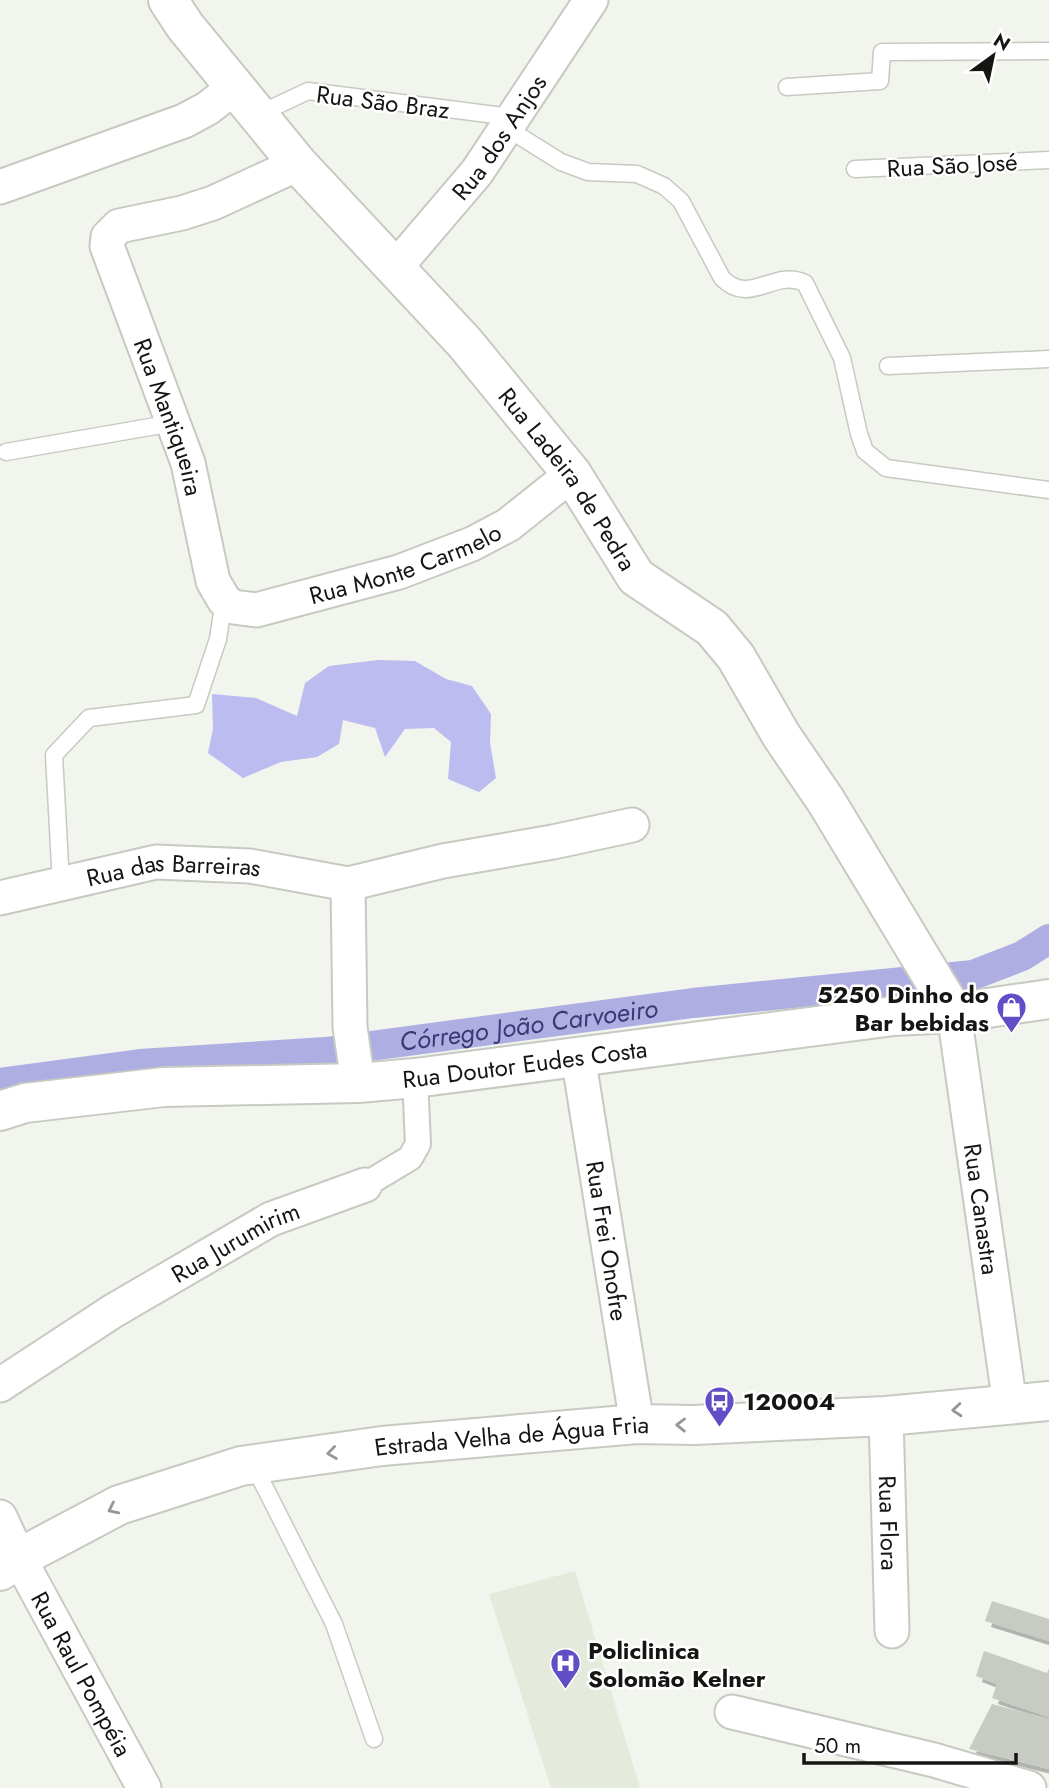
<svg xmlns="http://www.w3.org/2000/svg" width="1049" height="1788" viewBox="0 0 1049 1788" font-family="Jost,sans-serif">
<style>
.built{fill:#e5ebdc}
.forest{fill:#bcbcf0}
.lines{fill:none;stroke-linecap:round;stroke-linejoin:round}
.canal{stroke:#afaee2;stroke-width:30}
.building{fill:#c7cbc3;filter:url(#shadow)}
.service-casing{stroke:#c6cac1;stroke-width:19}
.pedestrian-casing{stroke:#c6cac1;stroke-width:28}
.minor-casing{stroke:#c6cac1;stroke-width:37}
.tertiary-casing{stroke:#c6cac1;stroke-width:42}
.secondary-casing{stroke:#c6cac1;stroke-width:42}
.service{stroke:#fff;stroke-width:16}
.pedestrian{stroke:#fff;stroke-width:24}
.minor{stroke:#fff;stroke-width:33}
.tertiary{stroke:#fff;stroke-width:38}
.secondary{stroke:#fff;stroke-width:38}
.oneway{stroke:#969695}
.labels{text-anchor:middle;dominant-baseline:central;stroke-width:5;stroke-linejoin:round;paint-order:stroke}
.street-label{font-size:24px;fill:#151613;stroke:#fff}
.poi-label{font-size:24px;font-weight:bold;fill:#151613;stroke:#fff;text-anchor:start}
.water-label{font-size:26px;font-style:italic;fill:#3e3776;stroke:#fff}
</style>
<defs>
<filter id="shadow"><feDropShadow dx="6" dy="6" stdDeviation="0" flood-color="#0004"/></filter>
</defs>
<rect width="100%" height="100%" fill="#f1f5ed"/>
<polygon class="built" points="575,1571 640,1788 551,1788 489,1594"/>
<polygon class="forest" points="378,660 415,661 446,679 472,686 491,714 490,743 496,778 479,792 448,779 451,742 434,728 405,729 385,757 375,728 343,720 339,744 317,757 281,762 243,778 208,753 213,729 212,694 256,698 297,716 305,683 329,666"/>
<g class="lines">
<path class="canal" id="s1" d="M0 1083 140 1064 326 1052 693 1003 973 975 1022 956 1049 939"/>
</g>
<g class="building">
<polygon points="992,1601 1049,1619 1049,1641 985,1621"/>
<polygon points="984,1651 1047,1673 1049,1668 1049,1717 992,1698 997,1684 976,1676"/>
<polygon points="992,1704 1049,1719 1049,1769 969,1749"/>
</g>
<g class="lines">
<defs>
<g id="service">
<polyline points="787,87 880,81 882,52 1049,51"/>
<polyline points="259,114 308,91 511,117"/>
<path d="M505 127 561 162 588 172 637 174 664 186 681 201 722 278C750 307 774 268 805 283L842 358 859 434 865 451 886 468 1049 490"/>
<polyline points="855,169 1049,160"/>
<polyline points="888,366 1049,359"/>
<polyline points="6,452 173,423"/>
<polyline points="61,884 54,755 89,718 196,705 218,639 224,600"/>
<polyline points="253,1464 334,1624 374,1739"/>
</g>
<polyline id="pedestrian" points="365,1185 410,1158 418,1144 415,1078"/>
<g id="minor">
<path id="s2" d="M298 164 213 203 182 213 119 226 108 237 107 246 188 463 213 581 224 600 233 607 256 610 399 572 472 544 508 525 572 474"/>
<polyline points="0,187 184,121 208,108 236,86"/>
<path id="s3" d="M396 267 477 172 591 0"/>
<polyline points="348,884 350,1027 358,1083"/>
<path id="s4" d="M0 898 156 862 250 866 348 884 443 861 553 842 632 825"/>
<path id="s5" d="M954 1013 1010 1405"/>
<path id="s6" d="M578 1056 637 1424"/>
<path id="s7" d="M0 1385 113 1311 271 1219 365 1185"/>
<path id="s8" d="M886 1416 892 1631"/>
<path id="s9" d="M0 1517 19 1558 144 1788"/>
<polyline points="732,1712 934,1760 1029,1788"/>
</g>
<g id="tertiary">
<path id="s10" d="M168 0 185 26 298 164 465 343 572 474 636 577 712 628 736 657 781 735 826 801 954 1013"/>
<path id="s11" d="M0 1111 25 1103 164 1087 358 1083 415 1078 894 1016 954 1013 1049 999"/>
</g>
<g id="secondary">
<path id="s12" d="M0 1571 19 1558 119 1505 241 1466 382 1446 637 1424 694 1425 886 1416 1049 1401"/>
</g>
</defs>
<use href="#service" class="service-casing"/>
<use href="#pedestrian" class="pedestrian-casing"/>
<use href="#minor" class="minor-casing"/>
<use href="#tertiary" class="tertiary-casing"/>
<use href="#secondary" class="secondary-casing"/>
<use href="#service" class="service"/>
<use href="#pedestrian" class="pedestrian"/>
<use href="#minor" class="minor"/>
<use href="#tertiary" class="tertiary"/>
<use href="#secondary" class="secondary"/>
</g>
<defs><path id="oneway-chevron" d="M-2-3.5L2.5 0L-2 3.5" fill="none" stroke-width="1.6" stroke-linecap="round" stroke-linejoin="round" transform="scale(1.75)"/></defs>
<g class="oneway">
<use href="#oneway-chevron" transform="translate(957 1410) rotate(175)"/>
<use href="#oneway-chevron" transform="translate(681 1425) rotate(-179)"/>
<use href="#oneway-chevron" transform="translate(332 1453) rotate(172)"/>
<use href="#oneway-chevron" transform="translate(113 1509) rotate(154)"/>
</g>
<defs>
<symbol id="shop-pin" viewBox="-11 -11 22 30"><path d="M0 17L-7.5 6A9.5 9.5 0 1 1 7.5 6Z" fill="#614ec7" stroke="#fff"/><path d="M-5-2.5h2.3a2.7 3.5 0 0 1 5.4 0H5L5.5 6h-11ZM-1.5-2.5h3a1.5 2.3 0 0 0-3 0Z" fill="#fff"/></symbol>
<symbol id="bus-pin" viewBox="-11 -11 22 30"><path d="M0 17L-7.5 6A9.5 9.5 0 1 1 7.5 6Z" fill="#614ec7" stroke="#fff"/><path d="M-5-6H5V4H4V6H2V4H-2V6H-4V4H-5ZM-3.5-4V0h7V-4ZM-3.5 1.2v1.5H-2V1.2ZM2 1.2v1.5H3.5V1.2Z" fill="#fff"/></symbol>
<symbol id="hospital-pin" viewBox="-11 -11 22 30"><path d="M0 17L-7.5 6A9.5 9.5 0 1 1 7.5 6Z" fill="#614ec7" stroke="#fff"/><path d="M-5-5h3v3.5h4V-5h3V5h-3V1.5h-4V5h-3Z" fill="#fff"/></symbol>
</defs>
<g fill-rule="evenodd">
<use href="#shop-pin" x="994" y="990" width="35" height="47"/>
<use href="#bus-pin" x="702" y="1384" width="35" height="47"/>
<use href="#hospital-pin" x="548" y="1646" width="35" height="47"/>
</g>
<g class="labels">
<g class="street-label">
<text transform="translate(383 102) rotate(7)">Rua São Braz</text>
<text stroke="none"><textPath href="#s3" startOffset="166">Rua dos Anjos</textPath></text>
<text transform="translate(952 165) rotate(-3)">Rua São José</text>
<text stroke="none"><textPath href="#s2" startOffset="397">Rua Mantiqueira</textPath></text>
<text stroke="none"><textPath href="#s10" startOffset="625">Rua Ladeira de Pedra</textPath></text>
<text stroke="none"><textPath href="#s2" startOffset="780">Rua Monte Carmelo</textPath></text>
<text stroke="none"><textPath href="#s4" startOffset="177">Rua das Barreiras</textPath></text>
<text stroke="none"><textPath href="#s11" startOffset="528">Rua Doutor Eudes Costa</textPath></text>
<text stroke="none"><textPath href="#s5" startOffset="198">Rua Canastra</textPath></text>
<text stroke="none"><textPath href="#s6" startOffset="187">Rua Frei Onofre</textPath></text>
<text stroke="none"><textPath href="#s7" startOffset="276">Rua Jurumirim</textPath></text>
<text stroke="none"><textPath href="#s12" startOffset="537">Estrada Velha de Água Fria</textPath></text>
<text stroke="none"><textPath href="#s8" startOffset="107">Rua Flora</textPath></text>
<text stroke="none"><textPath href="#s9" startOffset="177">Rua Raul Pompéia</textPath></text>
</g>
<g class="poi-label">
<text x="989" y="994" text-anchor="end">5250 Dinho do<tspan x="989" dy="28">Bar bebidas</tspan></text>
<text x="743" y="1401">120004</text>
<text x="588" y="1650">Policlinica<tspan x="588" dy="28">Solomão Kelner</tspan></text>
</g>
<g class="water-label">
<text stroke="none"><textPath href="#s1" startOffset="532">Córrego João Carvoeiro</textPath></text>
</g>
</g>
<g transform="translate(993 56) rotate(33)" stroke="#ffffff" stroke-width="5" paint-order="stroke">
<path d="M0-5L12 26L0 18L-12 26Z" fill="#151613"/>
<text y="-10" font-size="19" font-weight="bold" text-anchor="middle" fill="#151613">N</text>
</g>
<path d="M804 1753v10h212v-10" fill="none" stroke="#151613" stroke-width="3.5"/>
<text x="814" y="1753" font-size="21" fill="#151613" stroke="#ffffff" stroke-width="5" paint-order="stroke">50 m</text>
</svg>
